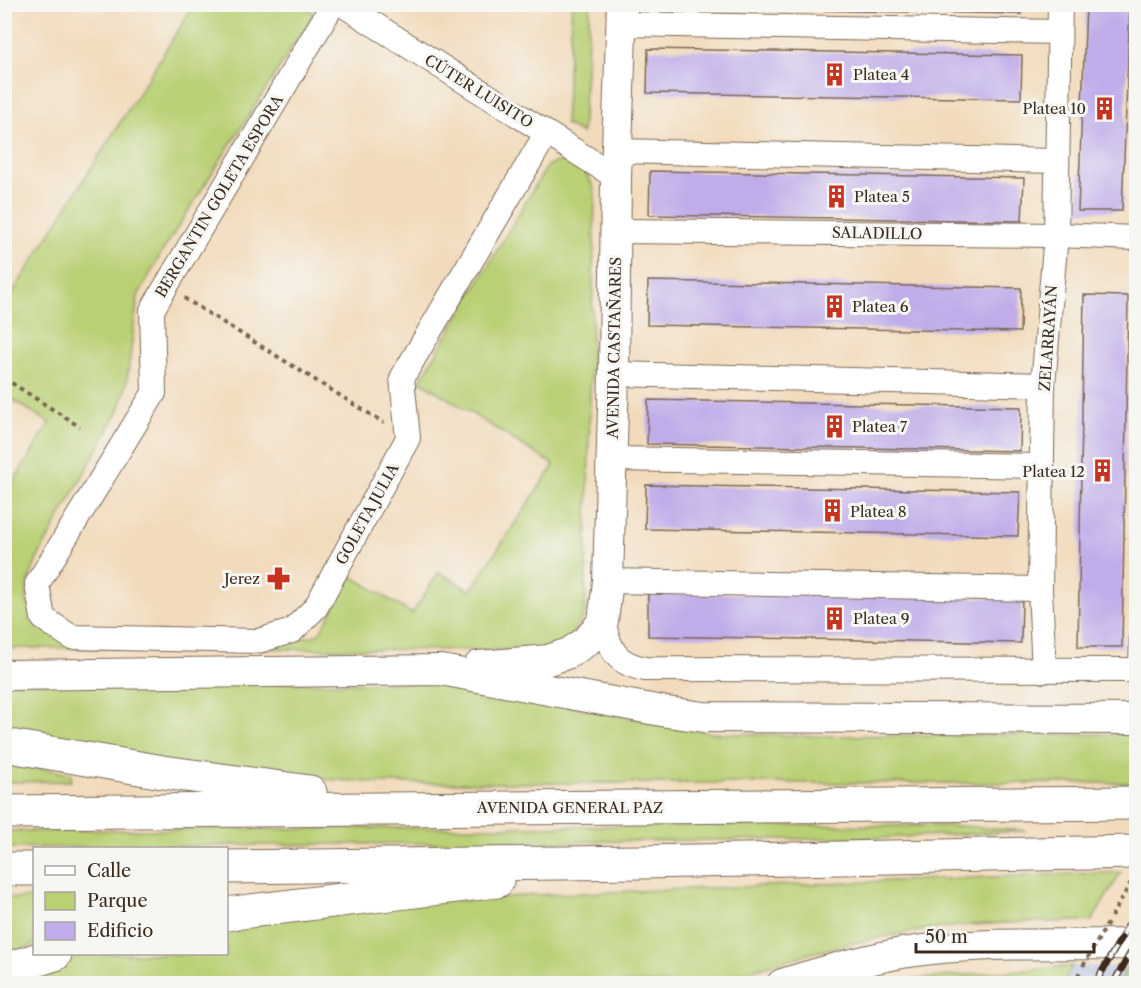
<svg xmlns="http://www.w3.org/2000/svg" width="1141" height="988" viewBox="0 0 1141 988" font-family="'Libre Caslon Text',serif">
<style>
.industrial{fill:#bac4de}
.green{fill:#b9d075;stroke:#7a7d4a;stroke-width:1.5}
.building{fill:#bface9}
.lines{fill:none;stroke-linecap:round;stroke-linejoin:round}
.service-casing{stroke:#7b6855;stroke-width:14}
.minor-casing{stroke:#7b6855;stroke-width:26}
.tertiary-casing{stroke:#7b6855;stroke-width:32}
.motorway-casing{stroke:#7b6855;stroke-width:35}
.path{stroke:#7b6855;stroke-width:4;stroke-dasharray:4.5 4.5;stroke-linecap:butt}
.service{stroke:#fff;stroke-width:12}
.minor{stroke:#fff;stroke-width:24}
.tertiary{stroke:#fff;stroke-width:30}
.motorway{stroke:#fff;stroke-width:33}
.rail-casing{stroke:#3b2a1e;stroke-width:7}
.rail{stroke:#f6f6f2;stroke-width:4.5;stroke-dasharray:14;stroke-linecap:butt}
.path-bridge{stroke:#7b6855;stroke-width:4;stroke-dasharray:4.5 4.5;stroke-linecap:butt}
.labels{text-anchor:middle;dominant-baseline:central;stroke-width:6;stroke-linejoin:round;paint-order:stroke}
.poi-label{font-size:15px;fill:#3b2a1e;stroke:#f6f6f2;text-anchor:start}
.street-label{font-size:15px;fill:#3b2a1e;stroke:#f6f6f2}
</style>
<rect width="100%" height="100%" fill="#f6f6f2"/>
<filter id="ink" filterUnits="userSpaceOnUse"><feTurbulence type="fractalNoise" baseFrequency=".0167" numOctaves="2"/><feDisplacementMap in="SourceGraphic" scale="12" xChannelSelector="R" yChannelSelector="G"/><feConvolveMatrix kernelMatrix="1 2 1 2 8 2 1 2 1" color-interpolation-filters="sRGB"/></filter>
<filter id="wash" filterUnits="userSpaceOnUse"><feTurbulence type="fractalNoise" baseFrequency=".008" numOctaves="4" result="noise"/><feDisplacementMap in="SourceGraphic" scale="24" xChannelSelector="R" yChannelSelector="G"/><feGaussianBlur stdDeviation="1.35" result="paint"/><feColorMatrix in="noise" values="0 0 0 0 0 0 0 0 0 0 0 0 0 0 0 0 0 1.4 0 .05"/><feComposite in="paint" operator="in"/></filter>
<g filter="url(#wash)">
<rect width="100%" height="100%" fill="#f2dbbc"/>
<polygon class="industrial" points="1072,966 1127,967 1120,983 1064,984"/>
<g class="green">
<path d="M194 5H300L314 13 162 252 138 296 126 387 119 410 38 557C26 586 19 602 42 628L299 638 314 636 320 632 352 576 412 614 439 572 470 591 554 465 420 381 547 166C570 153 589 170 595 193L585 613 567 643 551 650 5 648 4 497 50 423 5 395V305Z"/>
<polygon points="572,5 590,5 582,134 565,124"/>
<polygon points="4,683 440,683 713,733 804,736 1136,734 1136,783 382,783 213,772 5,737"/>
<polygon points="5,762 71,774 71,781 5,782"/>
<polygon points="748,825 960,826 1026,831 881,838 4,848 5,831"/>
<path d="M1121 872 1092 921C1030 922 967 922 905 933 838 944 774 963 710 983L5 984 4 981 86 954H226L227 922 308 912 533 895Z"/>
<polygon points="4,898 34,898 34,945 4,955"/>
<polygon points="1072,966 1064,983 871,983"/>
<polygon points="1127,967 1136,967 1136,983 1120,983"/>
</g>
<g id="blocks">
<g class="building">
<polygon points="648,4 1022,4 1021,14 648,7"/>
<polygon points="1086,4 1130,4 1122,211 1078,211"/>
<polygon points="648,49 1022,55 1021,99 647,93"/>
<polygon points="650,171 1024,178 1022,221 649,215"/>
<polygon points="648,281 1021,288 1020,332 647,325"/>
<polygon points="1084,295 1128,296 1122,647 1078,647"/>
<polygon points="648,400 1021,407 1020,451 647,444"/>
<polygon points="646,485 1020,492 1018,536 645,529"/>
<polygon points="648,592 1022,599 1021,643 648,636"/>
</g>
</g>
</g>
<g filter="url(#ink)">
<use href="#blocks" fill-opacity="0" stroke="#7b6855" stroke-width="1.5"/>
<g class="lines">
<defs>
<polyline id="service" points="1135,670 1136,629"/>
<g id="minor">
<polyline points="333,4 152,310 154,393 37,584 43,618 71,637 258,641 292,631 316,607 408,438 402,378 546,134"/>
<polyline points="342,4 616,177"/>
<polyline points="622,24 1059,32"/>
<polyline points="618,151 1057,161"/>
<polyline points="617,231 1056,235 1136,238"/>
<polyline points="614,374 1043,385"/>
<polyline points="611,459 1042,466"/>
<polyline points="608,581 1040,589"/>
<path d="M603 621C610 649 614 663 645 669L1136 670"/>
<polyline points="1044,671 1040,589 1043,385 1056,235 1060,4"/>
</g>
<g id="tertiary">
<polyline points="479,666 548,660 569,653 587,641 603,621 608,581 614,374 616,177 622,4"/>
<polyline points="4,675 441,670 667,712 704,717 1136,719"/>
<path d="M782 984C821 972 862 960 902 953 979 941 1059 945 1136 944"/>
</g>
<g id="motorway">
<polyline points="4,745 163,772 310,792"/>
<polyline points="4,812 1136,803"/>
<polyline points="226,867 642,862 1136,852"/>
<polyline points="4,869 34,869"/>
<polyline points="226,914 497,881"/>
<polyline points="4,970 55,954"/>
</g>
</defs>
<use href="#service" class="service-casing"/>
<use href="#minor" class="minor-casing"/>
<use href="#tertiary" class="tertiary-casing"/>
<use href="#motorway" class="motorway-casing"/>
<g class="path">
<polyline points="184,298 384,423"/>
<polyline points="4,378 80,427"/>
<polyline points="1111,917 1133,879"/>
<polyline points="1073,984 1081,970"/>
</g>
<use href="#service" class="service"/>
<use href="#minor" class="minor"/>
<use href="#tertiary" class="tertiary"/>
<use href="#motorway" class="motorway"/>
<defs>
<g id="rail">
<polyline points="1095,984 1136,912"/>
<polyline points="1113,984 1136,943"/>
</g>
</defs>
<use href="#rail" class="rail-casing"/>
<use href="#rail" class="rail"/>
<polyline class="path-bridge" points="1083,966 1108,923"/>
</g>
</g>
<defs>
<symbol id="building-bare" viewBox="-9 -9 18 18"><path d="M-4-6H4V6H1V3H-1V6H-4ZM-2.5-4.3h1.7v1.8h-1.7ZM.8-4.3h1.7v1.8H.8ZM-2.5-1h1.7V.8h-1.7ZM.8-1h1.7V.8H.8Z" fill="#c8321e" stroke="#f6f6f2" stroke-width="2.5" paint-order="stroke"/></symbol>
<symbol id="pharmacy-bare" viewBox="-9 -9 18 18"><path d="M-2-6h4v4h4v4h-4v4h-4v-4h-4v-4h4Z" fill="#c8321e" stroke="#f6f6f2" stroke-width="2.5" paint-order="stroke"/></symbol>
</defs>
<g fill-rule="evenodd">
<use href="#building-bare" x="818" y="58" width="33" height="33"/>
<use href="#building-bare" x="1088" y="92" width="33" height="33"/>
<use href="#building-bare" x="820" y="180" width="33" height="33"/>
<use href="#building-bare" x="818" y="290" width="33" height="33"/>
<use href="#building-bare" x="818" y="410" width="33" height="33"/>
<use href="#building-bare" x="1086" y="454" width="33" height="33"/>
<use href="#building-bare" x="816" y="494" width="33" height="33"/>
<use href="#pharmacy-bare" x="262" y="562" width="33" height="33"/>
<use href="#building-bare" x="818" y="602" width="33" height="33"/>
</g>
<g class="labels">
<g class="poi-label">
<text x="853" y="74">Platea 4</text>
<text x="1086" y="108" text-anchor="end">Platea 10</text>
<text x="854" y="196">Platea 5</text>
<text x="852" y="306">Platea 6</text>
<text x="852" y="426">Platea 7</text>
<text x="1085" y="471" text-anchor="end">Platea 12</text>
<text x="850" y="511">Platea 8</text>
<text x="260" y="578" text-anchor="end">Jerez</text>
<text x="853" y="618">Platea 9</text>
</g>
<g class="street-label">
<text transform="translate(479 91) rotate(32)">CÚTER LUISITO</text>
<text transform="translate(219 196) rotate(-59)">BERGANTIN GOLETA ESPORA</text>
<text transform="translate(877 233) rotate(1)">SALADILLO</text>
<text transform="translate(1048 338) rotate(-86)">ZELARRAYÁN</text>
<text transform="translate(614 348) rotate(-89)">AVENIDA CASTAÑARES</text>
<text transform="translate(367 514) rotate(-61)">GOLETA JULIA</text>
<text x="570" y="807">AVENIDA GENERAL PAZ</text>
</g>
</g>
<rect width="1141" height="988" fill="none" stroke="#f6f6f2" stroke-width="24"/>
<rect x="33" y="847" width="195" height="108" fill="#f6f6f2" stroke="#aba49d" stroke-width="1.5"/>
<rect x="45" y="866" width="30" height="9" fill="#ffffff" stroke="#aba49d" stroke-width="1.5"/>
<text x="87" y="877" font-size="18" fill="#3b2a1e">Calle</text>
<rect x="45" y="892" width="30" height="18" fill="#b9d075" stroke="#aba49d" stroke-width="1.5"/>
<text x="87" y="907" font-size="18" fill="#3b2a1e">Parque</text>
<rect x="45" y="922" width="30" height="18" fill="#bface9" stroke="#aba49d" stroke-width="1.5"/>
<text x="87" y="937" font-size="18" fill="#3b2a1e">Edificio</text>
<path d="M916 943v9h178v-9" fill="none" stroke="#3b2a1e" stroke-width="3"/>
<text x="925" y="943" font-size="18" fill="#3b2a1e" stroke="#f6f6f2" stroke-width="4.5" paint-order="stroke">50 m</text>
</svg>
